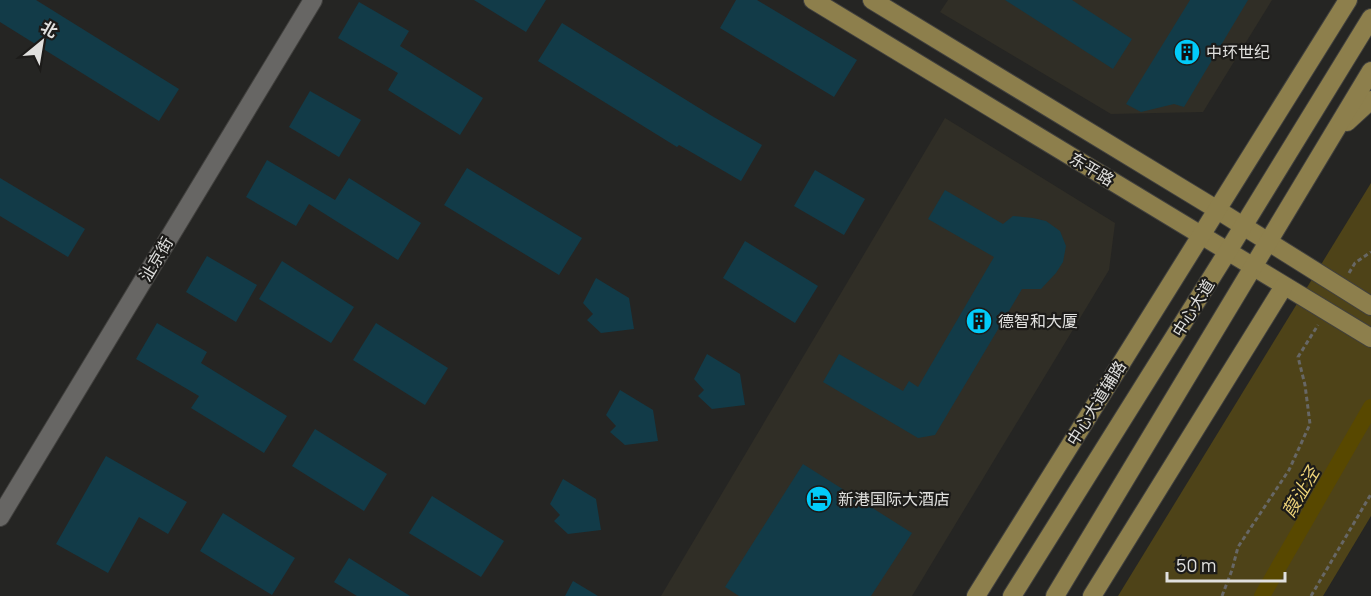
<svg xmlns="http://www.w3.org/2000/svg" width="1371" height="596" viewBox="0 0 1371 596" font-family="Manrope,'Noto Sans SC',sans-serif">
<style>
.built{fill:#302e26}
.green{fill:#4e4318}
.lines{fill:none;stroke-linecap:round;stroke-linejoin:round}
.canal{stroke:#584800;stroke-width:16}
.building{fill:#123b48}
.minor-casing{stroke:#41403e;stroke-width:20}
.major-casing{stroke:#41403e;stroke-width:20}
.path{stroke:#676765;stroke-width:3;stroke-dasharray:4.5 3;stroke-linecap:butt}
.minor{stroke:#676664;stroke-width:18}
.major{stroke:#8d7f4c;stroke-width:18}
.labels{text-anchor:middle;dominant-baseline:central;stroke-width:4.5;stroke-linejoin:round;paint-order:stroke}
.poi-label{font-size:16px;fill:#e0e0de;stroke:#1c1b19;text-anchor:start}
.street-label{font-size:16px;fill:#e0e0de;stroke:#1c1b19}
.water-label{font-size:18px;font-style:italic;fill:#ebd177;stroke:#1c1b19}
</style>
<rect width="100%" height="100%" fill="#252523"/>
<g class="built">
<polygon points="948,0 1272,0 1203,112 1111,114 940,12"/>
<polygon points="945,118 1115,223 1109,270 912,596 661,596"/>
</g>
<polygon class="green" points="1371,183 1371,516 1323,596 1118,596"/>
<g class="lines">
<polyline class="canal" points="1262,596 1371,407"/>
</g>
<g class="building">
<polygon points="0,0 36,0 179,89 159,121 0,22"/>
<polygon points="474,0 546,0 526,32"/>
<polygon points="736,0 757,0 857,60 834,97 720,28"/>
<polygon points="1005,0 1072,0 1132,39 1113,69"/>
<polygon points="1190,0 1248,0 1184,107 1174,104 1141,112 1126,104"/>
<polygon points="359,2 409,31 400,46 483,98 460,135 388,90 398,73 338,38"/>
<polygon points="562,23 712,116 762,145 741,181 679,145 677,147 538,61"/>
<polygon points="310,91 361,120 339,157 289,127"/>
<polygon points="267,160 335,200 349,178 421,223 398,260 309,204 296,226 246,197"/>
<polygon points="467,168 582,238 559,275 444,205"/>
<polygon points="815,170 865,199 844,235 794,206"/>
<polygon points="0,178 85,229 68,257 0,216"/>
<polygon points="945,190 1003,224 1013,216 1033,218 1046,221 1060,231 1066,246 1063,262 1056,273 1041,289 1022,289 935,435 918,438 823,382 839,354 903,391 909,381 918,387 994,257 928,219"/>
<polygon points="745,241 818,286 795,323 723,278"/>
<polygon points="207,256 257,285 236,322 186,292"/>
<polygon points="282,261 354,307 331,343 259,299"/>
<polygon points="596,278 629,298 634,329 601,333 587,320 593,314 583,303"/>
<polygon points="157,323 207,352 201,363 287,416 264,453 191,408 199,396 136,359"/>
<polygon points="376,323 448,368 425,405 353,360"/>
<polygon points="707,354 740,374 745,405 712,409 698,396 704,390 694,379"/>
<polygon points="620,390 653,410 658,441 625,445 610,432 616,426 606,415"/>
<polygon points="315,429 387,474 364,511 292,466"/>
<polygon points="106,456 187,502 168,534 139,517 108,573 56,544"/>
<polygon points="803,464 912,533 871,596 739,596 725,587"/>
<polygon points="563,479 596,499 601,530 568,534 554,521 560,515 550,504"/>
<polygon points="432,496 504,541 481,577 409,533"/>
<polygon points="223,513 295,558 272,595 200,551"/>
<polygon points="349,558 410,596 357,596 334,582"/>
<polygon points="573,581 598,596 565,596"/>
</g>
<g class="lines">
<defs>
<polyline id="minor" points="0,517 313,0"/>
<g id="major">
<polyline points="813,0 1371,338"/>
<polyline points="872,0 1216,209 1371,306"/>
<polyline points="1347,122 1371,100"/>
<polyline points="976,596 1348,0"/>
<polyline points="1012,596 1228,251 1371,18"/>
<polyline points="1055,596 1371,71"/>
<polyline points="1092,596 1284,286"/>
</g>
</defs>
<use href="#minor" class="minor-casing"/>
<use href="#major" class="major-casing"/>
<g class="path">
<polyline points="1349,273 1355,263 1371,252"/>
<polyline points="1222,596 1232,570 1238,547 1289,470 1310,424 1305,385 1298,357 1318,325"/>
<polyline points="1311,596 1371,494"/>
</g>
<use href="#minor" class="minor"/>
<use href="#major" class="major"/>
</g>
<defs>
<symbol id="building-disc" viewBox="-11 -11 22 22"><circle r="9.5" fill="#02cbf9" stroke="#1c1b19"/><path d="M-4-6H4V6H1V3H-1V6H-4ZM-2.5-4.3h1.7v1.8h-1.7ZM.8-4.3h1.7v1.8H.8ZM-2.5-1h1.7V.8h-1.7ZM.8-1h1.7V.8H.8Z" fill="#111"/></symbol>
<symbol id="hotel-disc" viewBox="-11 -11 22 22"><circle r="9.5" fill="#02cbf9" stroke="#1c1b19"/><path d="M-6-4.5h1.5V1H6V5H4.5V3h-9V5H-6ZM-4 0a1.8 1.8 0 1 1 3.6 0ZM.5 0V-2.5h3Q6-2.5 6 0Z" fill="#111"/></symbol>
</defs>
<g fill-rule="evenodd">
<use href="#building-disc" x="1172" y="37" width="30" height="30"/>
<use href="#building-disc" x="964" y="306" width="30" height="30"/>
<use href="#hotel-disc" x="804" y="484" width="30" height="30"/>
</g>
<g class="labels">
<g class="poi-label">
<text x="1206" y="52">中环世纪</text>
<text x="998" y="321">德智和大厦</text>
<text x="838" y="499">新港国际大酒店</text>
</g>
<g class="street-label">
<text transform="translate(1092 169) rotate(31)">东平路</text>
<text transform="translate(156 259) rotate(-59)">沚京街</text>
<text transform="translate(1193 308) rotate(-58)">中心大道</text>
<text transform="translate(1096 403) rotate(-58)">中心大道辅路</text>
</g>
<g class="water-label">
<text transform="translate(1300 492) rotate(-60)">葭沚泾</text>
</g>
</g>
<g transform="translate(42 42) rotate(30)" stroke="#1c1b19" stroke-width="4.5" paint-order="stroke">
<path d="M0-4.5L10 22L0 15L-10 22Z" fill="#e0e0de"/>
<text y="-9" font-size="16" font-weight="bold" text-anchor="middle" fill="#e0e0de">北</text>
</g>
<path d="M1167 572v9h118v-9" fill="none" stroke="#e0e0de" stroke-width="3"/>
<text x="1176" y="572" font-size="18" fill="#e0e0de" stroke="#1c1b19" stroke-width="4.5" paint-order="stroke">50 m</text>
</svg>
